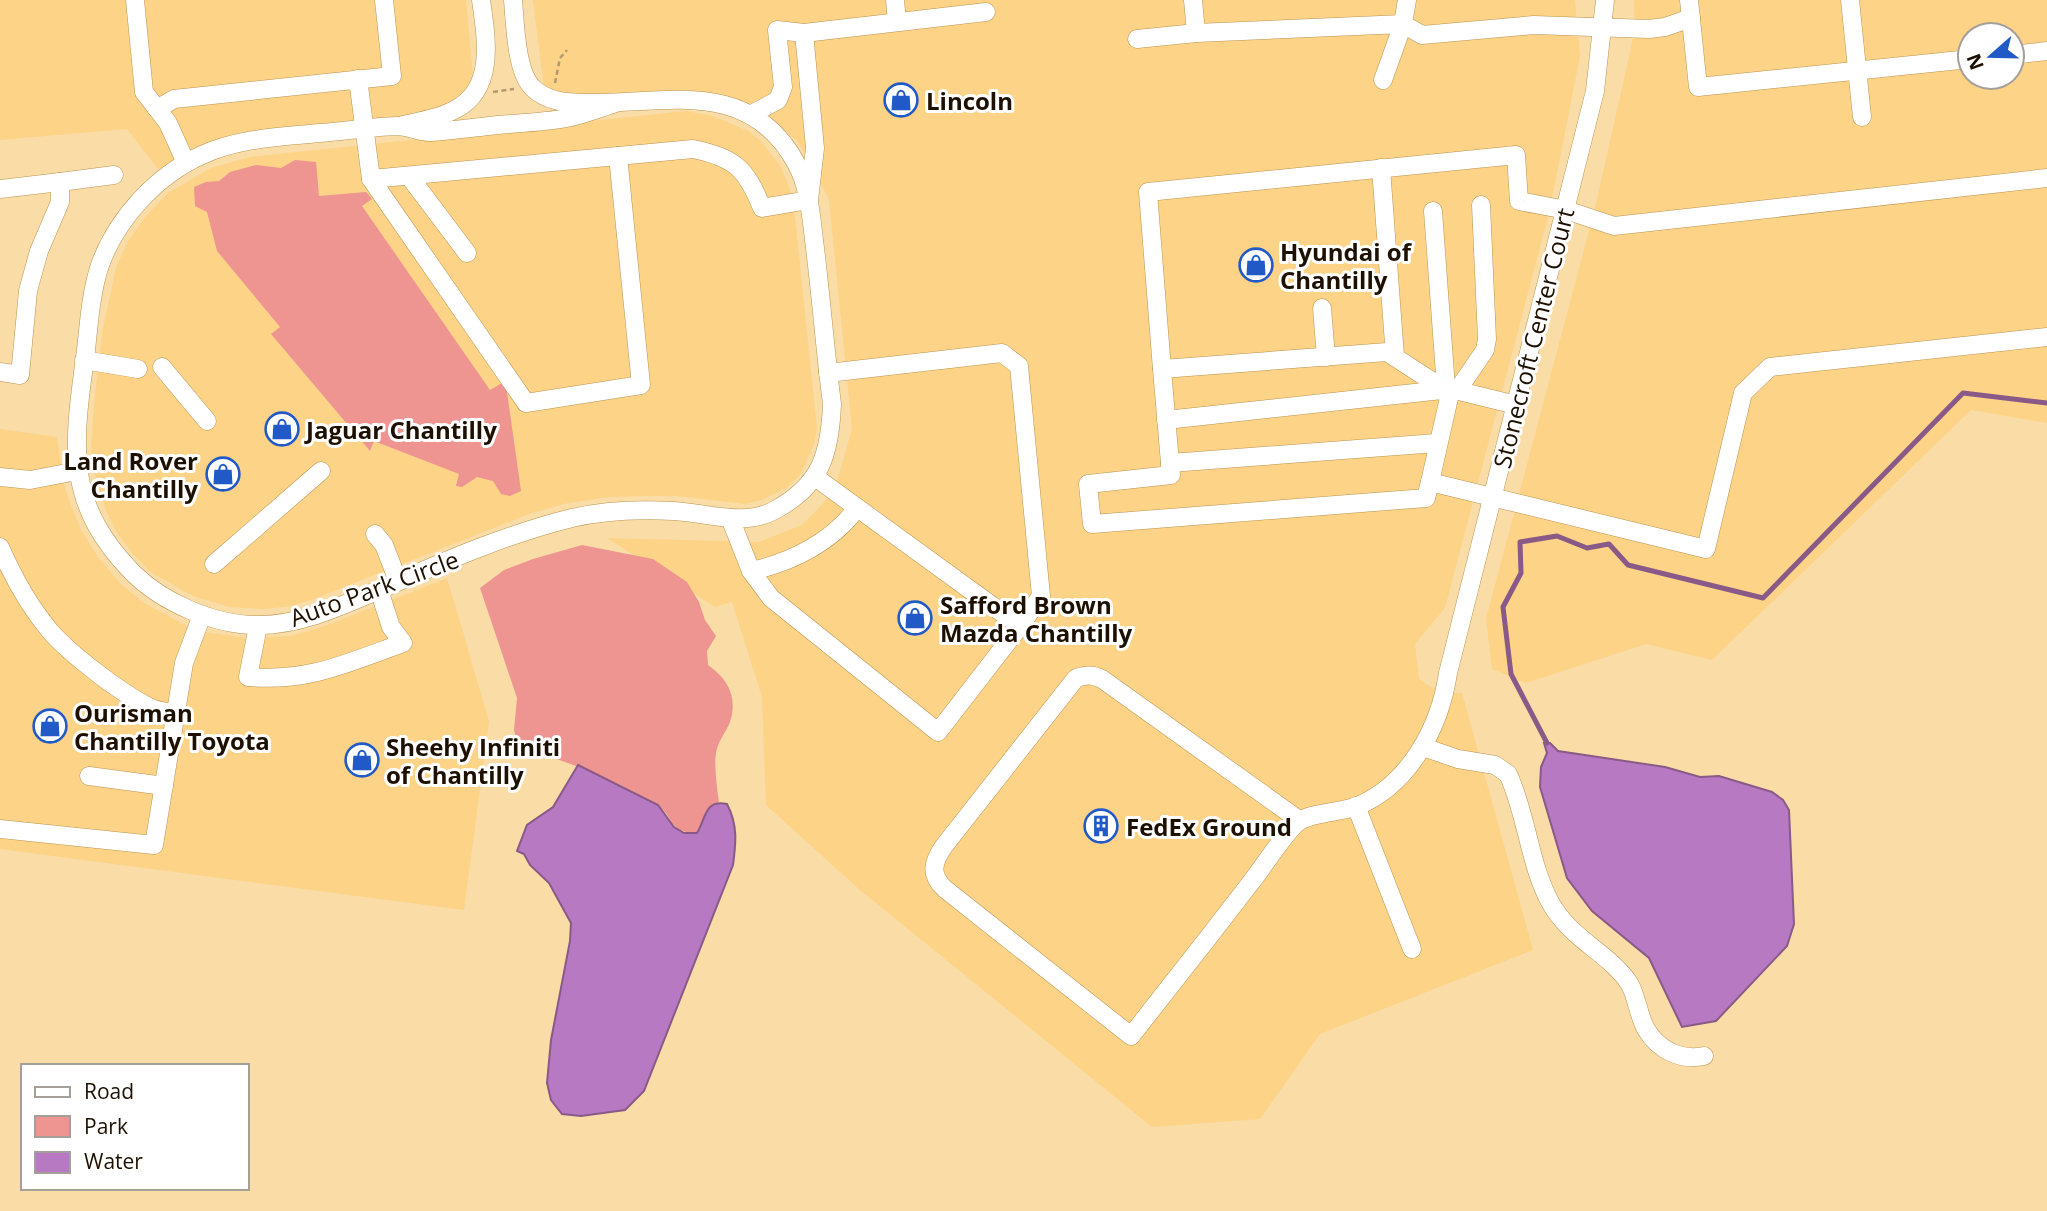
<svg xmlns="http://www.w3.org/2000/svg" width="2047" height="1211" viewBox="0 0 2047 1211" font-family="'Open Sans',sans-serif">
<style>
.built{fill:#fcd387;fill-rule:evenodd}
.green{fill:#ee9592}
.water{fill:#b779c2;stroke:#895a88;stroke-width:2}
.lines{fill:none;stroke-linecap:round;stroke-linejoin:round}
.stream{stroke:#895a88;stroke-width:5}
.minor-casing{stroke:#b89452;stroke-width:19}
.path{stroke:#b29970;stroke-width:2.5;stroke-dasharray:5 3.5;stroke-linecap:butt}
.minor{stroke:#fff;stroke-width:18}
.labels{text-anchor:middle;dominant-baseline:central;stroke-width:6;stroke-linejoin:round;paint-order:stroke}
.poi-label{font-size:24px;font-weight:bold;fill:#1d1000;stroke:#fff;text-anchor:start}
.street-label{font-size:24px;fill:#1d1000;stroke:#fff}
</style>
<rect width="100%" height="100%" fill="#fadca7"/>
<g class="built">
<polygon points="0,0 466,0 474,87 450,111 241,132 158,169 127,129 0,140"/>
<polygon points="533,0 1575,0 1580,56 1549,213 1445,608 1415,644 1419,679 1439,692 1462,693 1533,950 1320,1034 1260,1119 1152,1127 860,890 766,805 762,697 732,602 715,607 607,538 759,542 802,525 834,492 852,429 829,199 797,140 742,101 688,90 568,100 544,88"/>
<path d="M1634 0H2047V423L1971 410 1712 660 1646 644 1526 683 1492 669 1486 619 1595 208 1635 30ZM1970 35H2012V77H1970Z"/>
<polygon points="686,111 713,116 748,131 761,141 781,167 793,198 817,428 814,444 800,475 786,488 762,500 745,504 677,496 650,496 609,497 563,504 529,514 314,599 292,606 265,609 229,607 193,596 152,573 133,554 118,534 107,513 92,467 91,444 95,394 102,333 116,268 128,241 147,215 168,193 211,168 250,157"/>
<polygon points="0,429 57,437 64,485 69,500 81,530 98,557 120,583 144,603 196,631 248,638 291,636 325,626 447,578 489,721 464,910 0,849"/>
</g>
<g class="green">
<polygon points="295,160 316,162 319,196 366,192 372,199 362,206 490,390 502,383 506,385 521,491 510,496 501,494 493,481 477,477 462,487 456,486 459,474 374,441 370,451 271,334 280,327 217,251 207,212 195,206 194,187 206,182 219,181 230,172 256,165 281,168"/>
<path d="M582 545 653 559 687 582 699 602 705 620 716 636 707 651 708 665C728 679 738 697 730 722 726 732 718 741 716 753 714 765 717 789 719 802L711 805 697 833C667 833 675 815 655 804 612 778 565 761 518 746L514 730 517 698 480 588 504 570 533 559Z"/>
</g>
<g class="water">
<polygon points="1544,743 1550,743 1558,751 1665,767 1700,777 1719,776 1772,792 1783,800 1789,810 1794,924 1787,946 1716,1021 1682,1027 1649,958 1592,911 1567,878 1540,787 1541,767 1547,753"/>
<path d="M578 765 658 805 674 827 684 833H697C706 819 704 799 727 804 738 825 736 843 733 865L644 1091 625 1110 581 1116 562 1114 551 1100 547 1083 551 1040 570 941 571 923 549 883 530 865 524 854 517 851 527 825 553 807Z"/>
</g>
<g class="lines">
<polyline class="stream" points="1547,743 1511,674 1503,607 1521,573 1520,542 1557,536 1587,548 1609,544 1628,565 1763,598 1963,393 2047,403"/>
<defs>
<g id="minor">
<polyline points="135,0 144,92 168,123 186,163"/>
<path d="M513 0C515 22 516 71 532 87 546 102 568 103 586 103 666 104 749 77 796 163 809 186 811 215 814 240 821 295 825 350 832 404 830 454 821 485 775 510 745 527 707 513 674 511 640 509 605 510 572 518 511 533 452 558 395 583 352 601 304 626 256 625 214 625 162 602 133 573 62 501 74 441 86 350 89 322 91 292 100 265 117 218 157 175 202 155 239 138 281 137 320 133 345 131 371 127 397 126 408 126 419 132 430 132 453 131 476 127 498 125 521 123 545 122 567 118 583 115 600 108 616 103"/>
<polyline points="895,0 897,22"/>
<polyline points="1193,0 1196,33 1403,24 1383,80"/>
<polyline points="1407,0 1403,24 1422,35 1534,25 1649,29 1665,27 1691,18"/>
<polyline points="1689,0 1698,87 1970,59"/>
<polyline points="1850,0 1862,117"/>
<polyline points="1137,39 1196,33"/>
<polyline points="2012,55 2047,51"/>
<path d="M358 79 371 179 693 149C735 158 746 168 762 208L809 200 815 148 804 33"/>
<polyline points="157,109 174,99 392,76 384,0"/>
<polyline points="750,115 778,100 783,87 777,30 804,33 986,12"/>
<path d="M403 125C421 121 440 118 456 109 496 88 486 36 481 0"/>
<polyline points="1381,168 1395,357"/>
<polyline points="409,176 467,253"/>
<polyline points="371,179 526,403 641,385 618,156"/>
<polyline points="60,182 114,175"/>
<polyline points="0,189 60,182 60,202 39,251 28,291 20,375 0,372"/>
<polyline points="1433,211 1446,388"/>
<polyline points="1322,308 1326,357"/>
<polyline points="84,360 138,369"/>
<polyline points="162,367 207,421"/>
<polyline points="1162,369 1171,475 1088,484 1092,524 1426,498 1430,482"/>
<polyline points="828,373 1002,353 1019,366 1041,596 1020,626"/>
<polyline points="1457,391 1485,350 1487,339 1481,205"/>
<polyline points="1516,405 1451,389 1430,380 1387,352 1162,369 1148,192 1516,155 1519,201 1566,210 1614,226 2047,178"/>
<polyline points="1166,420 1451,389 1430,482 1706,549 1743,393 1770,367 2047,337"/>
<polyline points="1170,463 1437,443"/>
<polyline points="0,477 30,480 77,471"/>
<polyline points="730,518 751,571 771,598 938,732 1020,626 815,477"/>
<polyline points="375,534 384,545 398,581"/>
<path d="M0 547C13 577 29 606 50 631 71 655 121 693 149 707 157 711 167 712 176 714"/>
<polyline points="214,564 321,471"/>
<path d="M751 571C792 562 832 542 857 508"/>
<path d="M258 626 248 677C309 682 347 663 403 643L391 627 379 590"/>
<path d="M1423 747 1458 759 1495 765 1508 774C1527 815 1529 863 1550 902 1570 939 1609 953 1629 983 1637 996 1638 1015 1646 1029 1658 1050 1681 1061 1704 1056"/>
<polyline points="89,776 164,786"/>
<polyline points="1356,806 1412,949"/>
<path d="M1299 820 1102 679C1092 674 1086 675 1076 678L944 846C932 863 930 875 945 889L1131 1036C1172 984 1212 933 1252 881 1264 866 1285 832 1298 822 1309 813 1340 812 1355 807 1409 786 1440 727 1448 673L1595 91 1605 0"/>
<polyline points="0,829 154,845 184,663 202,615"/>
</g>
</defs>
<use href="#minor" class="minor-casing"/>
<g class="path">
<polyline points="555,83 560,58 567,50"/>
<polyline points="493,92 514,89"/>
</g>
<use href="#minor" class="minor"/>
</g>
<defs>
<symbol id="shop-ring" viewBox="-11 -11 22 22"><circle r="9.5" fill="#fff" stroke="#215ac7" stroke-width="1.5"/><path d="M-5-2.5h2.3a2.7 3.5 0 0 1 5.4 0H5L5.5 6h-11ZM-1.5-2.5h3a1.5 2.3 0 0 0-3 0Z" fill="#215ac7"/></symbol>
<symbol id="building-ring" viewBox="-11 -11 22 22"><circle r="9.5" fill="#fff" stroke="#215ac7" stroke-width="1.5"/><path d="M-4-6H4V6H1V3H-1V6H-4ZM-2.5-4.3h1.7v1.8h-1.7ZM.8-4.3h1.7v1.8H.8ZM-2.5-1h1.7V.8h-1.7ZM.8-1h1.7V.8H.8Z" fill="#215ac7"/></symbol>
</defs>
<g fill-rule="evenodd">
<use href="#shop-ring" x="882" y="81" width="38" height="38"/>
<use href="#shop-ring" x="1237" y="246" width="38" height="38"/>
<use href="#shop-ring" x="263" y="410" width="38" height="38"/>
<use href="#shop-ring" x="204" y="455" width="38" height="38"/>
<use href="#shop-ring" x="896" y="599" width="38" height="38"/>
<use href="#shop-ring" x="31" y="707" width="38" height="38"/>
<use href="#shop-ring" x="343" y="741" width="38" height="38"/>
<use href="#building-ring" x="1082" y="807" width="38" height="38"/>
</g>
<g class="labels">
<g class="poi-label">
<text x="926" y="100">Lincoln</text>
<text x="1280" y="251">Hyundai of<tspan x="1280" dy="28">Chantilly</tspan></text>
<text x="306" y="429">Jaguar Chantilly</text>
<text x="198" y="460" text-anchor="end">Land Rover<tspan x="198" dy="28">Chantilly</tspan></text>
<text x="940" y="604">Safford Brown<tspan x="940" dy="28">Mazda Chantilly</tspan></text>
<text x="74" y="712">Ourisman<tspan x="74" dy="28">Chantilly Toyota</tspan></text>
<text x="386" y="746">Sheehy Infiniti<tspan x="386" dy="28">of Chantilly</tspan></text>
<text x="1126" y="826">FedEx Ground</text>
</g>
<g class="street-label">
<text transform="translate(1533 338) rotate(-76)">Stonecroft Center Court</text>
<text transform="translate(374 588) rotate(-20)">Auto Park Circle</text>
</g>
</g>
<rect x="21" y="1064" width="228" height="126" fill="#ffffff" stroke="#a59f99" stroke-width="2"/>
<rect x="35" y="1087" width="35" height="10" fill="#ffffff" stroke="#a59f99" stroke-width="2"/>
<text x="84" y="1099" font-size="21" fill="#1d1000">Road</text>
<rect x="35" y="1116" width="35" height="21" fill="#ee9592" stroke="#a59f99" stroke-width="2"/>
<text x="84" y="1134" font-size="21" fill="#1d1000">Park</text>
<rect x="35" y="1152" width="35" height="21" fill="#b779c2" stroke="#a59f99" stroke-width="2"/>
<text x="84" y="1169" font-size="21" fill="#1d1000">Water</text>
<g transform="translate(1991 56) rotate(250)"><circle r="33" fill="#ffffff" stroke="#a59f99" stroke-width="2"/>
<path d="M0-5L12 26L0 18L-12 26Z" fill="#215ac7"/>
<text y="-10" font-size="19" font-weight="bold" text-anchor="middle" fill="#1d1000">N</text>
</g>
</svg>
